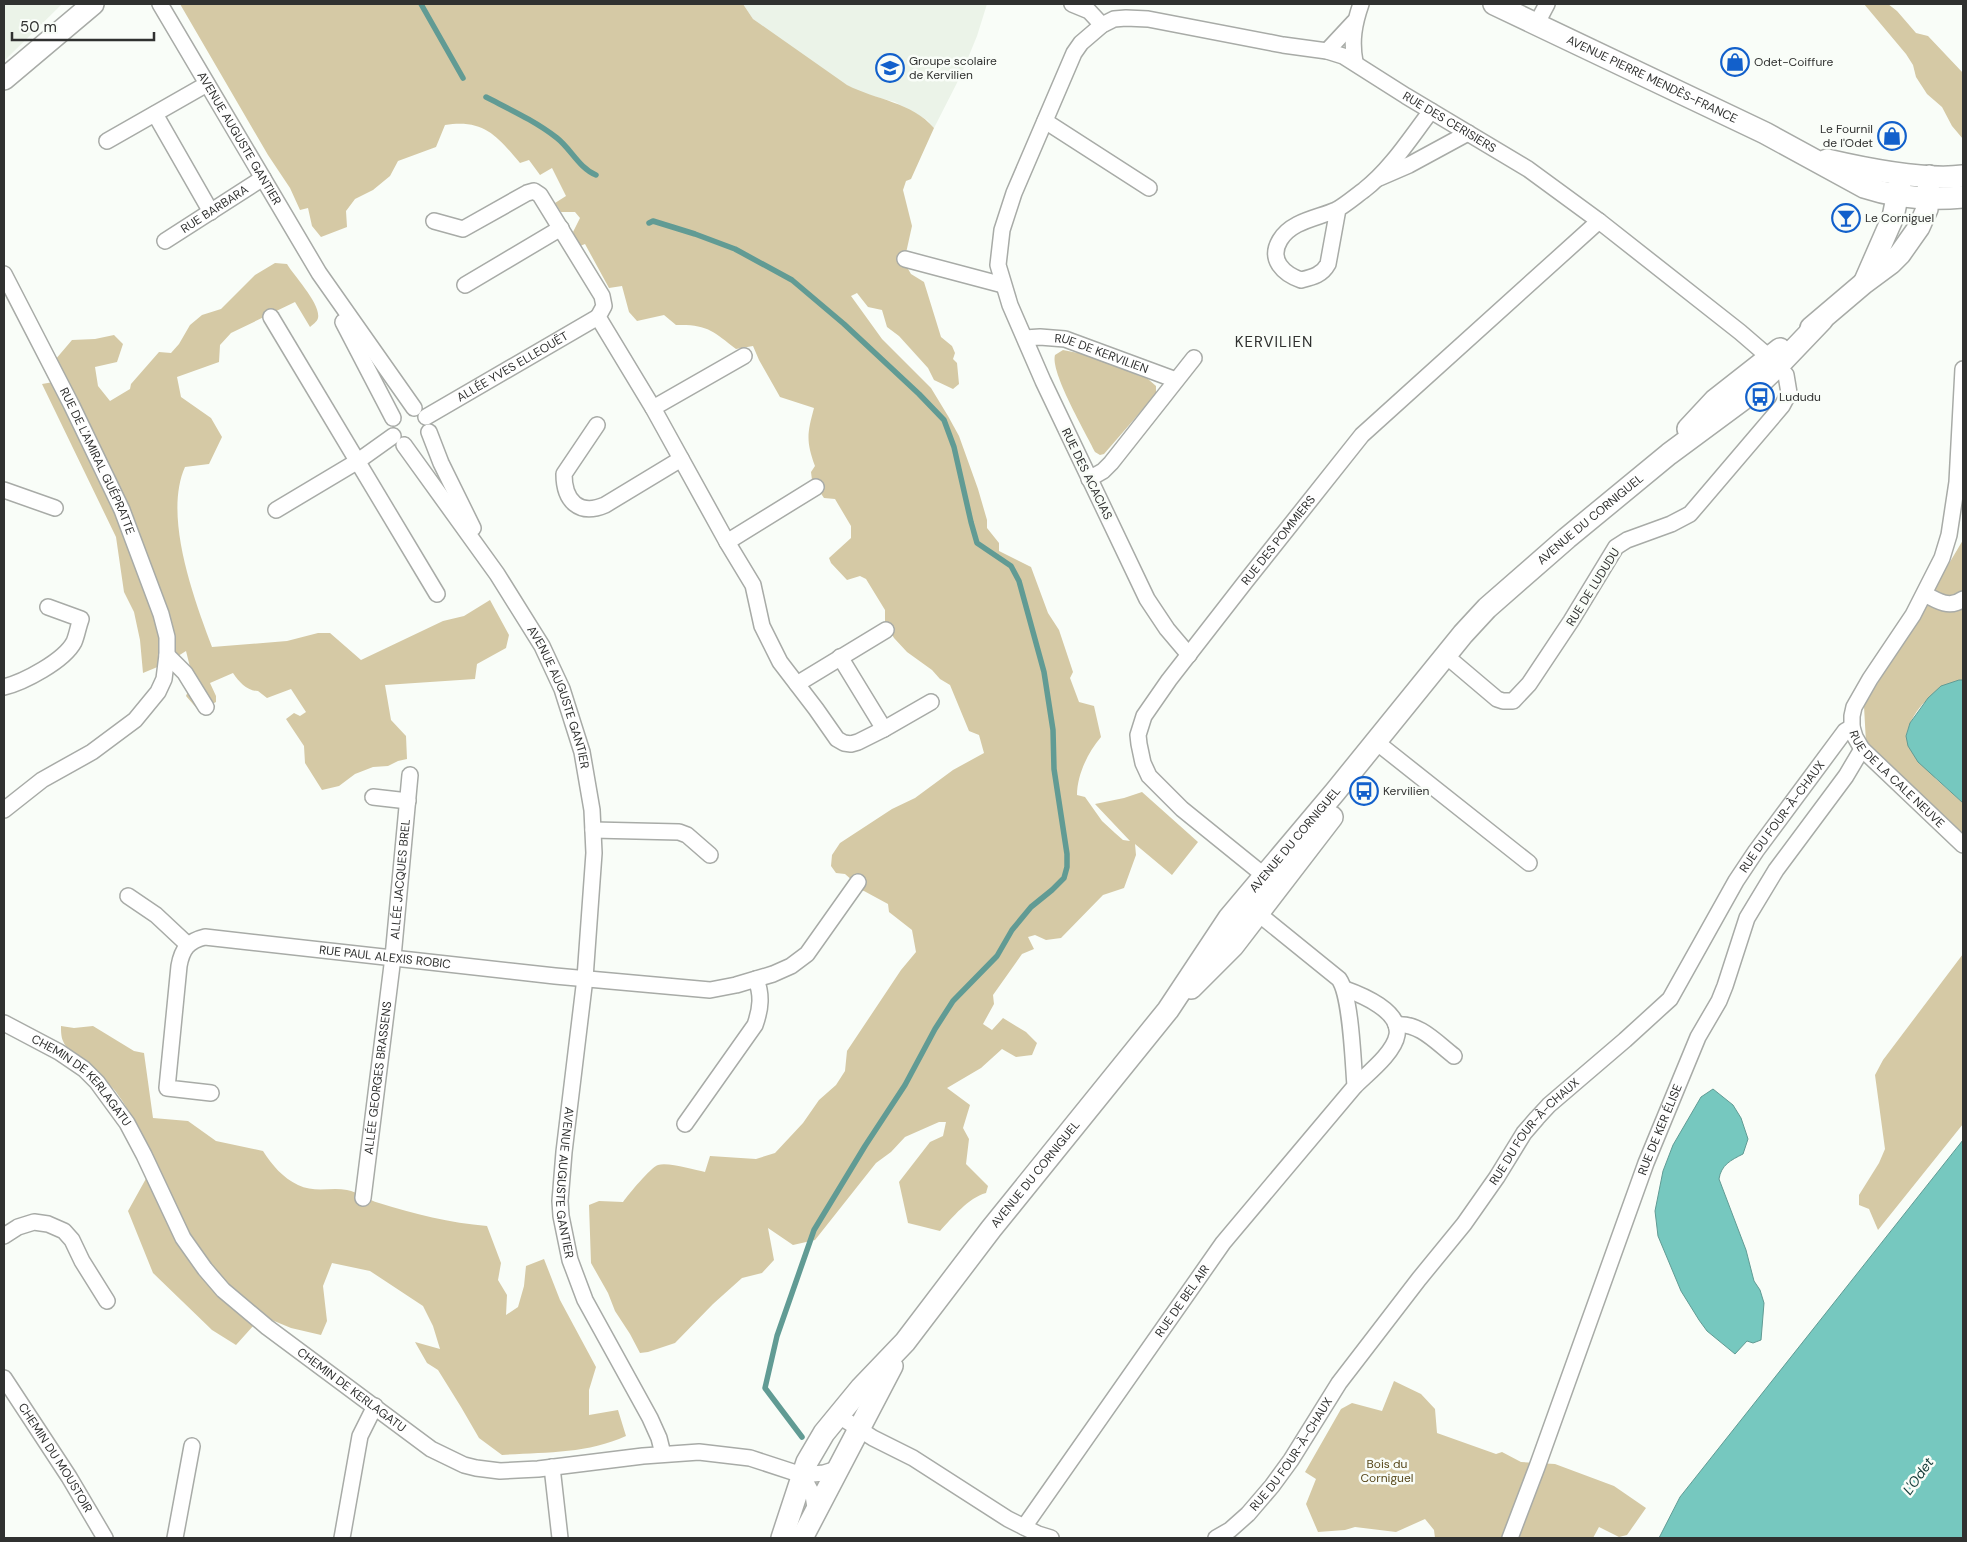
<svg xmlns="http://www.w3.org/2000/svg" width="1967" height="1542" viewBox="0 0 1967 1542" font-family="'DM Sans',sans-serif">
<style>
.built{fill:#ebf3e8}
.green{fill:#d5c9a5}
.water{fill:#76c8bf;stroke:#619b94}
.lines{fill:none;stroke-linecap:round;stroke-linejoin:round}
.stream{stroke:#619b94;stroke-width:5.5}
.street-casing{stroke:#a8aba7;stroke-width:18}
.secondary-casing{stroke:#a8aba7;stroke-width:24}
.street{stroke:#fff;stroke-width:15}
.secondary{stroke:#fff;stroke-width:21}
.labels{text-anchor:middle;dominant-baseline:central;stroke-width:5;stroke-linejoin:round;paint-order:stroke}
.poi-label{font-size:12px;fill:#303130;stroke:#f9fdf8;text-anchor:start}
.street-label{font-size:12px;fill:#303130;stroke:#f9fdf8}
.park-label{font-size:12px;fill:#574719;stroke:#f9fdf8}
.water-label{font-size:14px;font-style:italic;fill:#113936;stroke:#f9fdf8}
.quarter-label{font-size:15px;letter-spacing:1px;fill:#303130;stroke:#f9fdf8}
</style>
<rect width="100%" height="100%" fill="#f9fdf8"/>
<g class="built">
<polygon points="4,4 62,4 4,61"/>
<polygon points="743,4 987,4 977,36 961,75 934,128 927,120 895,102 861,93 805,62 753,19"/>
</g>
<g class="green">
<path d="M180 4H743L753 19 847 85C876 100 912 102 934 128L911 179 906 181 903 190 912 226 904 262 911 274 924 282 941 337 952 346 955 353 953 359 957 363 959 384 953 389 934 380 928 368 899 336 887 327 882 310 868 307 857 293 851 296 882 339 931 388 948 416 959 436 978 489 987 520V528L999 543V551L1031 567 1048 613 1059 630 1073 672 1070 678 1079 702 1094 706 1101 737C1088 752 1077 775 1077 795L1085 797 1102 821 1115 833 1123 840 1130 841 1095 804 1124 798 1142 792 1198 842 1172 875 1135 844 1136 855 1124 888 1103 895 1061 938 1046 940 1035 935 1028 937 1034 949 1022 954 993 995 994 1004 983 1024 992 1030 1003 1018 1026 1032 1037 1043 1032 1055 1016 1057 1002 1049 981 1068 947 1088 970 1105 963 1128 969 1139 966 1164 988 1186 986 1193C968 1198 953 1217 940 1231L908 1223 899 1182 930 1142 943 1136 946 1122H939L905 1137 891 1152 876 1163 815 1240 793 1245 768 1228 774 1260 762 1273 742 1278 713 1304 675 1343 648 1352 640 1353 630 1334 615 1311 608 1293 591 1263 589 1205 599 1201 623 1202C629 1194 650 1168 658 1165 669 1162 694 1170 705 1172L710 1156 756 1159 775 1153 803 1123 819 1100 836 1085 845 1071 847 1051 901 970 916 952 912 930 889 912 888 904 864 891 851 888 853 881 845 874 836 873 831 866 832 855 840 843 892 809 915 798 953 770 984 753 979 735 969 731 950 685 940 679 932 670 907 652 894 638 885 623V610L866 579 860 576 847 580 831 563 829 558 851 538V526L835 499 824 498 812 480 811 472 815 466C806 441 807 434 814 408L780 397 759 360 753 346 736 349C713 331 707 324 676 325L664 315 637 321 629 312 622 286 609 288 585 244 580 246 573 232 580 218 575 212H561L555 203 566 196 552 168 540 175 529 160 520 163C497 136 484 119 445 125L436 147 398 161 390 176 373 190 355 199 346 211 347 227 321 237 312 226 308 208 300 210 290 188 268 155Z"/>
<polygon points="1864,4 1888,4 1897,11 1916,33 1928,36 1963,73 1963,139 1952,126 1942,107 1927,94 1916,77 1913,65 1906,54"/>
<path d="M275 263 287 264C294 276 321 304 318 318 317 322 313 324 310 327L295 302 231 333 220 345 219 362 177 377 181 397 211 418 222 437 209 464 185 467C163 516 194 599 212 647L287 641 318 633H330L361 660 443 621 464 616 490 600 509 635 506 648 477 664 475 679 385 685 391 720 406 736 407 759 398 761 388 766 373 767 355 774 339 786 322 790 305 763 304 746 286 719 294 713 300 716 306 712 291 689 267 698 258 691C247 691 239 682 233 673L210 683 216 696V702L199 711 186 696 193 679 186 651 167 663 143 673 140 640 134 612 124 592 116 537 42 384 65 380 55 360 72 340 95 339 114 335 123 344 117 362 95 367 98 386 110 401 130 389 131 384 159 352 171 353 179 344 190 325 202 315 221 309 255 275Z"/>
<path d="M1063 350 1083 354 1148 379 1156 386V394L1104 454 1100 455 1095 452C1086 433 1050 372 1055 355Z"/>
<path d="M1963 540V680H1959C1932 695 1915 703 1906 736L1936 779 1963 803V834L1866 743 1864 706Z"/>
<polygon points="1963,954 1963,1124 1878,1230 1869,1209 1859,1205 1859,1195 1879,1163 1885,1149 1875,1075 1883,1060"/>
<path d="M61 1026 74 1028 93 1026 134 1051 144 1053 153 1118 188 1121 216 1141 263 1151C272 1165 283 1178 298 1185 314 1193 331 1187 347 1190 358 1192 368 1200 379 1203 414 1214 450 1223 487 1226L501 1263 498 1280 507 1295 506 1315 518 1307 524 1286 526 1266 544 1259 560 1300 596 1367 589 1390V1415L618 1410 626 1436C587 1454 544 1452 502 1455L479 1438 461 1407 438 1370 427 1363 415 1342 440 1349 433 1326 423 1306 370 1271 332 1263 323 1286 327 1321 321 1335 291 1328 262 1316 236 1345 212 1330 153 1273 128 1211 153 1166C143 1141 133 1114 116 1092 105 1077 68 1055 63 1041 61 1037 61 1030 61 1026Z"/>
<polygon points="1394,1381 1421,1394 1435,1409 1437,1433 1496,1454 1502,1452 1521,1462 1555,1464 1614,1486 1646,1508 1627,1535 1619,1537 1599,1527 1593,1538 1435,1538 1434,1530 1425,1519 1396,1532 1355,1527 1345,1530 1318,1532 1306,1504 1316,1479 1305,1472 1341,1409 1352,1403 1382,1411"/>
</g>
<g class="water">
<polygon points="1959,680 1963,680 1963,803 1918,762 1908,746 1906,736 1910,723 1928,698 1941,686"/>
<path d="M1713 1089 1733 1105 1741 1118 1748 1139 1743 1154C1731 1160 1721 1165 1719 1179L1746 1250 1754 1281 1760 1290 1764 1303 1761 1340 1753 1343 1747 1341 1735 1354 1707 1331 1699 1320 1681 1291 1658 1236 1655 1211 1663 1171 1673 1145 1701 1097Z"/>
<polygon points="1963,1140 1963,1538 1659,1538 1680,1497"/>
</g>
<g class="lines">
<g class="stream">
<polyline points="421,4 463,78"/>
<path d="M486 97C511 110 535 121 557 138 571 149 579 168 596 175"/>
<polyline points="649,223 653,221 695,234 735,249 792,280 844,324 919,394 944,420 954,447 971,522 977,543 1011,566 1019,581 1044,672 1053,730 1054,769 1067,854 1067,867 1064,878 1052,890 1031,907 1012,930 997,956 953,1001 935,1029 905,1085 865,1146 814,1230 777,1336 765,1388 802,1437"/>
</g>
<defs>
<g id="street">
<path id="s1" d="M160 4 319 273 414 408"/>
<polyline points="1072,4 1089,11 1102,25"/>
<polyline points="1537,23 1547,4"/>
<polyline points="1327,51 1354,22"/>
<path d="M1355 62C1351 41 1354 24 1361 4"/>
<polyline points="155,114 211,212"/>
<polyline points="1045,121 1149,188"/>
<polyline points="107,141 207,84"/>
<polyline points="1379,178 1409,165 1468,133"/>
<path d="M1338 209 1328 264C1322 275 1313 277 1301 280 1284 274 1268 260 1280 240 1291 221 1318 218 1336 210 1344 206 1357 195 1364 190 1391 169 1411 137 1431 111"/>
<polyline points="434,221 463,229 527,193 534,191 540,195 602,296 604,306 598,317 653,408 727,542 753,585 762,626 780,662 816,709 837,739 844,743 851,744 858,742 884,729 840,657"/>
<path id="s2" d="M165 241 263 178"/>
<polyline points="905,259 1003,285"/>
<path id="s3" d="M4 274 71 404 122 510 161 614 167 637V655L164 679 158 692 135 720 92 752 42 780 4 810"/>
<polyline points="465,285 561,228"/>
<polyline points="271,317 437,594"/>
<polyline points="343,322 393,418"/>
<path id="s4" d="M1025 338 1040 337 1065 339 1176 380"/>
<path id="s5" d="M1963 369 1957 482 1949 535 1942 558 1913 615 1870 679 1854 707 1852 716V727L1855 737 1862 749 1963 845"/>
<polyline points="653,408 744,356"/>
<path id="s6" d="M426 417 598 317"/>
<path d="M597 425 564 474C564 501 579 516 605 505L681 459"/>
<polyline points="429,432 441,463 473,528"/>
<path id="s7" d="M404 445 497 574 542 646 562 689 582 752 592 810 594 853 585 978 564 1152 560 1201 561 1216 570 1260 585 1300 650 1418 659 1438 663 1454"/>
<polyline points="1089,479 1103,471 1111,463 1194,358"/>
<polyline points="4,490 55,508"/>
<polyline points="276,510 358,461 393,436"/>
<polyline points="727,542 816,487"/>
<path d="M1925 594C1937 601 1950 609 1963 599"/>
<polyline points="167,655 185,673 206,707"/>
<path id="s8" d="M1189 655 1167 629 1147 599 1043 381 1010 305 998 265 1002 230 1014 193 1074 53 1081 43 1102 25 1114 19 1126 18 1148 19 1283 45 1327 51 1343 56 1406 96 1528 169 1599 221 1740 332 1769 357 1786 375 1789 393 1782 406 1690 514 1671 524 1627 540 1616 547 1571 621 1529 684 1513 701H1503L1497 699 1445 655"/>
<polyline points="797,684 886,630"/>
<path d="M4 687C24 682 64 661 74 642 77 635 78 627 81 619L48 607"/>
<polyline points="884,729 931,702"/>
<polyline points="1375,741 1529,863"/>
<polyline points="373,797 408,801"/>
<polyline points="593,830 679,832 687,835 710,855"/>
<path id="s9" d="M1271 881 1182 809 1149 776 1143 763 1139 744 1138 735 1144 716 1169 680 1246 581 1362 435 1599 221"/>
<polyline points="128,896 156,915 187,944"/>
<path d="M1345 989C1362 995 1401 1011 1397 1035 1394 1053 1368 1073 1355 1086"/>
<path id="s10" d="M4 1023 59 1052 84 1069 97 1082 127 1123 144 1155 183 1238 205 1269 223 1290 267 1327 431 1449 464 1465 476 1468 500 1471 538 1469 643 1456 699 1452 750 1458 802 1475 824 1473 840 1468"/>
<path d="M1396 1025C1419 1022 1437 1043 1454 1056"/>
<path id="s11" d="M211 1093 167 1088 179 966C182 949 188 941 205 937L555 976 710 990 736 985 773 974 791 966 807 954 858 882"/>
<path d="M685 1124 755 1025C761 1008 762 995 756 979"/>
<path id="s12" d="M363 1198 393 957 410 775"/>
<polyline points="4,1236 18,1227 34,1222 48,1224 64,1231 72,1240 82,1261 107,1301"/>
<path id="s13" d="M4 1378 69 1477 105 1538"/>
<polyline points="839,1416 873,1438 913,1458 1008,1519 1038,1534 1051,1538"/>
<polyline points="552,1467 560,1538"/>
<polyline points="802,1475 813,1495 816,1514"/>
<path id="s14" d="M1024 1527 1223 1243 1355 1086C1353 1061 1351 996 1339 979L1250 907"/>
<polyline points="175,1538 192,1446"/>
<polyline points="342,1538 360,1436 375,1406"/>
<path id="s15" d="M1216 1538 1230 1530 1248 1514 1272 1486 1291 1460 1339 1383 1419 1279 1464 1224 1497 1177 1524 1133 1537 1118 1549 1105 1625 1040 1670 999 1736 881 1756 851 1845 731 1852 727"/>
<path id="s16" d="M1510 1538 1537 1467 1646 1163 1698 1037 1719 1001 1725 986 1747 918 1776 870 1846 776 1862 749"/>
</g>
<g id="secondary">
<path id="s17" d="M1494 4 1765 133 1864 187C1897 198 1929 200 1963 197"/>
<polyline points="4,79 93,4"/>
<path d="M1827 160C1866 169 1925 181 1963 176"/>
<polyline points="1865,281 1893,217 1900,183"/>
<polyline points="1811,328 1864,283 1891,263 1900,254 1919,227 1927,209 1929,176"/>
<polyline points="1688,429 1715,400 1780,349"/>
<polyline points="1191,988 1233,946 1332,817"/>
<path id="s18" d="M782 1538 807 1462 824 1433 861 1388 905 1342 991 1229 1168 1010 1229 918 1335 792 1463 634 1487 608 1567 538 1669 454 1742 400 1778 366 1822 320"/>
<polyline points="802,1538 892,1366"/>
</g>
</defs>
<use href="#street" class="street-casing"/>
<use href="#secondary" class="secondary-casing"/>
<use href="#street" class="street"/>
<use href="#secondary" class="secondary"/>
</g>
<defs>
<symbol id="shop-ring" viewBox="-11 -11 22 22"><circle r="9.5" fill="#f9fdf8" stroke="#1260cb" stroke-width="1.5"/><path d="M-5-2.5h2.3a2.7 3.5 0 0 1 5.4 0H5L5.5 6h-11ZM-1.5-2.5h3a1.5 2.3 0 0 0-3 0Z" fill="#1260cb"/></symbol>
<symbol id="school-ring" viewBox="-11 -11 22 22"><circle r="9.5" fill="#f9fdf8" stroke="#1260cb" stroke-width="1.5"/><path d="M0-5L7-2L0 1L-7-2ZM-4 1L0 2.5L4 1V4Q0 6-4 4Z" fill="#1260cb"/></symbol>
<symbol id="bar-ring" viewBox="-11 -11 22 22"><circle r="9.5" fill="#f9fdf8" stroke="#1260cb" stroke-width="1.5"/><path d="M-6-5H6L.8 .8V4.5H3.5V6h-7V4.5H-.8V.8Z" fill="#1260cb"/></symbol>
<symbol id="bus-ring" viewBox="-11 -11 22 22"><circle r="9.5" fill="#f9fdf8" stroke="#1260cb" stroke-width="1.5"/><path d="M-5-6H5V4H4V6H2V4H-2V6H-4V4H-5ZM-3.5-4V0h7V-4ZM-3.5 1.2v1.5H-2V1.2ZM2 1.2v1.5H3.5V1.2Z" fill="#1260cb"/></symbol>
</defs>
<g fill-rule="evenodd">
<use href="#shop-ring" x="1719" y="46" width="32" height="32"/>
<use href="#school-ring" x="874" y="52" width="32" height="32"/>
<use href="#shop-ring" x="1876" y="120" width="32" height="32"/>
<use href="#bar-ring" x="1830" y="202" width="32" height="32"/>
<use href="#bus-ring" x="1744" y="381" width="32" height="32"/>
<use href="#bus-ring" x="1348" y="775" width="32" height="32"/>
</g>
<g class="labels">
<g class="poi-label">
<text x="909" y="61">Groupe scolaire<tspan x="909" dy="14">de Kervilien</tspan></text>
<text x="1754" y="62">Odet-Coiffure</text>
<text x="1873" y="129" text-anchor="end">Le Fournil<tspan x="1873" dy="14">de l'Odet</tspan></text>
<text x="1865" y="218">Le Corniguel</text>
<text x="1779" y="397">Lududu</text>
<text x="1383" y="791">Kervilien</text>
</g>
<g class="street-label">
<text stroke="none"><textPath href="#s17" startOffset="175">AVENUE PIERRE MENDÈS-FRANCE</textPath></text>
<text stroke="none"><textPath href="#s8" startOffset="1074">RUE DES CERISIERS</textPath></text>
<text stroke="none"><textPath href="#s1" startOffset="156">AVENUE AUGUSTE GANTIER</textPath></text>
<text stroke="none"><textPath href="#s2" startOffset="59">RUE BARBARA</textPath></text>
<text stroke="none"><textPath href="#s4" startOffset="79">RUE DE KERVILIEN</textPath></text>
<text stroke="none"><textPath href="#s6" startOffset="100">ALLÉE YVES ELLEOUËT</textPath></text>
<text stroke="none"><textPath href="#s3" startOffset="209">RUE DE L'AMIRAL GUÉPRATTE</textPath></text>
<text transform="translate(1087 474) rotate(64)">RUE DES ACACIAS</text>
<text stroke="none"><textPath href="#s18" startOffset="1309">AVENUE DU CORNIGUEL</textPath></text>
<text stroke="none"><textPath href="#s9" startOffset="445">RUE DES POMMIERS</textPath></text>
<text transform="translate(1593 587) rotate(-58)">RUE DE LUDUDU</text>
<text stroke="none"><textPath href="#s7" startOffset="298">AVENUE AUGUSTE GANTIER</textPath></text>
<text stroke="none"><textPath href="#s5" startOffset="454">RUE DE LA CALE NEUVE</textPath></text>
<text stroke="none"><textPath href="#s15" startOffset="924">RUE DU FOUR-À-CHAUX</textPath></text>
<text stroke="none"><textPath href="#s18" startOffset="872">AVENUE DU CORNIGUEL</textPath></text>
<text stroke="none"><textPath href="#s12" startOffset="321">ALLÉE JACQUES BREL</textPath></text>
<text stroke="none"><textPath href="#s11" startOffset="390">RUE PAUL ALEXIS ROBIC</textPath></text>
<text stroke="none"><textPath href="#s12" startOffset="121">ALLÉE GEORGES BRASSENS</textPath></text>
<text stroke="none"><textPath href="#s10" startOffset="98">CHEMIN DE KERLAGATU</textPath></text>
<text stroke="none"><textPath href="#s16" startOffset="435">RUE DE KER ÉLISE</textPath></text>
<text stroke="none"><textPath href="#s15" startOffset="519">RUE DU FOUR-À-CHAUX</textPath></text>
<text stroke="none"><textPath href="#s18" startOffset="448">AVENUE DU CORNIGUEL</textPath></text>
<text stroke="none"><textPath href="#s7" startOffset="791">AVENUE AUGUSTE GANTIER</textPath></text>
<text stroke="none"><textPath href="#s14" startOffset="276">RUE DE BEL AIR</textPath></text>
<text stroke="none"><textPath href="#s10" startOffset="518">CHEMIN DE KERLAGATU</textPath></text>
<text stroke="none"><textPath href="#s15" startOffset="114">RUE DU FOUR-À-CHAUX</textPath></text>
<text stroke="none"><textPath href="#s13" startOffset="95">CHEMIN DU MOUSTOIR</textPath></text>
</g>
<g class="park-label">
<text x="1387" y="1464">Bois du<tspan x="1387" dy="14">Corniguel</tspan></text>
</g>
<g class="water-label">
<text transform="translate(1918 1476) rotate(-54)">L'Odet</text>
</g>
<g class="quarter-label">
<text x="1274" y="342">KERVILIEN</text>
</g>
</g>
<rect width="1967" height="1542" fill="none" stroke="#303130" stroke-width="10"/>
<path d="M12 32v8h142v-8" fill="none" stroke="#303130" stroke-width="2.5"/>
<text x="20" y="32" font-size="15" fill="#303130" stroke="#f9fdf8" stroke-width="4" paint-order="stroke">50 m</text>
</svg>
